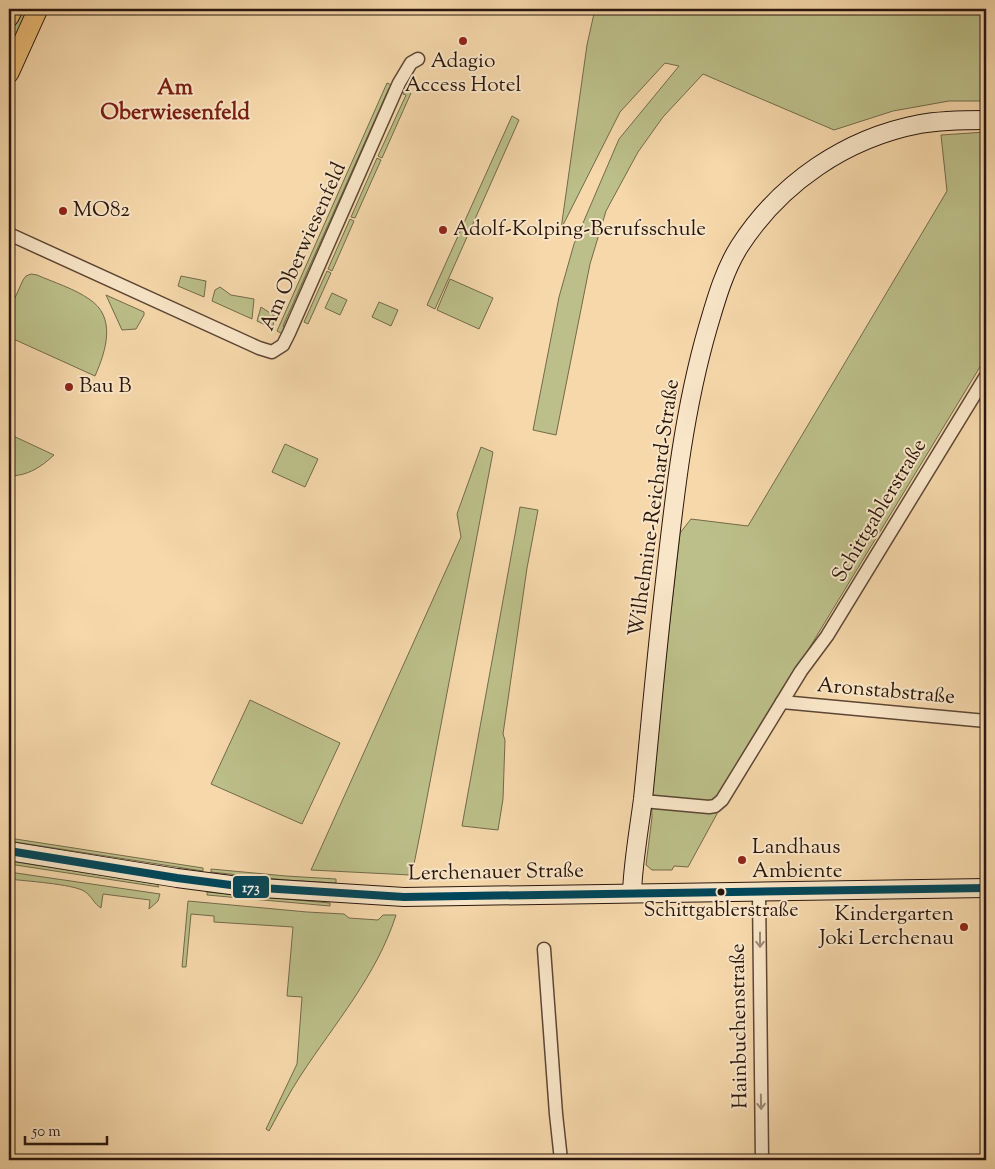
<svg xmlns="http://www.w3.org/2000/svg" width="995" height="1169" viewBox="0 0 995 1169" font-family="'Sorts Mill Goudy',serif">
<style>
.green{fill:#bcbf89;stroke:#736a4b}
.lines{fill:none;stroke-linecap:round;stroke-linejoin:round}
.street-casing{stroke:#5d4634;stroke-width:15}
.secondary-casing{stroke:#2a160d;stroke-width:20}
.primary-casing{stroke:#2a160d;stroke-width:21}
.street{stroke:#f9e6c8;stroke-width:12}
.secondary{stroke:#f9e6c8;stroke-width:18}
.primary{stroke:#ebbc76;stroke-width:19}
.bus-1-casing{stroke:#f9e6c8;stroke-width:11}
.bus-1{stroke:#00465a;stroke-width:8}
.oneway{stroke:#9c8874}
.poi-dot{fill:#8f2418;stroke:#f9e6c8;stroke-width:2}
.bus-dot{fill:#2a160d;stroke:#f9e6c8;stroke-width:2}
.labels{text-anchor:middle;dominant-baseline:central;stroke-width:4;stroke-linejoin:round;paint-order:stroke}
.bus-label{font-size:20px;fill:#2a160d;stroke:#f9e6c8}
.poi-label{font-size:21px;fill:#2a160d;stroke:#f9e6c8;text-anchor:start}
.street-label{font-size:21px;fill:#2a160d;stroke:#f9e6c8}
.neighbourhood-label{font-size:22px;font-weight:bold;fill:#7a1f14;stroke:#f9e6c8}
.line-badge{stroke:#f9e6c8;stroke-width:2}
.badge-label{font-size:14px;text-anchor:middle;font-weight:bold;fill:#fff}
</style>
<rect width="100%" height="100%" fill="#f6d8ab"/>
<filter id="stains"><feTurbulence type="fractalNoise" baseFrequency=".004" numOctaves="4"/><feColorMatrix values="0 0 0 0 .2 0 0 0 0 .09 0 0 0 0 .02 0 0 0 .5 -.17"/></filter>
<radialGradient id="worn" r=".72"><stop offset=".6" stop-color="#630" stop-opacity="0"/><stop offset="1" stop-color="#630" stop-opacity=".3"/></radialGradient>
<g class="green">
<polygon points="22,9 30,9 9,57 9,39"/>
<polygon points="595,9 986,9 986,101 949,101 893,111 834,130 703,74 663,117 638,152 606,211 590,264 556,435 533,430 559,297 574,244 619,139 679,66 665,63 620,112 561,229 587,45"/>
<polygon points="387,83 394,86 392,90 389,88 283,326 286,328 283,334 277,331"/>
<polygon points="405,90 411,93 382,158 378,156 406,95 403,94"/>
<polygon points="512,116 519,120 435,309 427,305"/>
<polygon points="986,132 986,357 745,754 718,812 688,867 674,866 672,870 652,870 646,865 652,817 651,787 680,533 691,519 748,526 947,191 941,135"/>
<polygon points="377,158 381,160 355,218 351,217"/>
<polygon points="350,219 354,221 332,271 328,269"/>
<polygon points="327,271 331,273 308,324 304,322"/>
<path d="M31 274 37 275C53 282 75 289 89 299 117 317 106 351 95 376L9 337V311L23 280 26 276Z"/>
<polygon points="181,276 206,281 204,297 178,286"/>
<polygon points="450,279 493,298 479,329 437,310"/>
<polygon points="220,287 231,295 254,299 252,319 212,301 215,290"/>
<polygon points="332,293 347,300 340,315 325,308"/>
<polygon points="106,295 144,312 144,315 136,329 122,330"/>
<polygon points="379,302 398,310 391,326 372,317"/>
<polygon points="261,307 276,317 272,328 257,321"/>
<path d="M9 434 54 455C41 467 28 476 9 476Z"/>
<polygon points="285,444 318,459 305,487 272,472"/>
<polygon points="481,447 493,452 422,824 414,864 410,875 311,870 461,537 457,514"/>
<polygon points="520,507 538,510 527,568 503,734 505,740 503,799 498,830 462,826"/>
<polygon points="250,700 340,743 302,824 211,784"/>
<polygon points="9,838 203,868 203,871 9,841"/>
<polygon points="9,861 157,884 159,887 9,864"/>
<polygon points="211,869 286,876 336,879 336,883 286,880 211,872"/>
<path d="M9 872 160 894 158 901 149 909 150 900 103 894 101 908C94 904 92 896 84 891 72 884 25 881 9 879Z"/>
<polygon points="207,892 330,903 330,906 207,895"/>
<path d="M188 901 307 912 344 914 349 918 378 920 383 915H396C377 975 335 1023 301 1075 289 1093 279 1113 269 1131L266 1129 297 1064 302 997 287 996 293 927 214 922V916L191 914 186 967H182Z"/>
</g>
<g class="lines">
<defs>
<g id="street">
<polyline points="9,234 259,348 272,352 283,345 289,333 399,83 411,63 418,59"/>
<polyline points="782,702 986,721"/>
<polyline points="643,801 709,807 715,806 722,800 801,671 827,636 986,376"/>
<polyline points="759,891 762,1160"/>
<polyline points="544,949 556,1114 561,1160"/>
</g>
<g id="secondary">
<polyline points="9,851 177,878 246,887 404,897 986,888"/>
<path d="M632 893C633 862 639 830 643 799 650 729 656 659 664 590 674 501 683 413 708 327 716 300 724 271 739 247 780 183 846 138 920 124 942 120 964 120 986 120"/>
</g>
<g id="primary">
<polyline points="9,17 13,9"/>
<polyline points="9,73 38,9"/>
</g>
</defs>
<use href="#street" class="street-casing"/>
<use href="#secondary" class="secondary-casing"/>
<use href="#primary" class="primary-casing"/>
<use href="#street" class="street"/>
<use href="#secondary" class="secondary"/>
<use href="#primary" class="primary"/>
<defs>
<polyline id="bus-1" points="9,851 177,878 246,887 404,897 986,888"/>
</defs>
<use href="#bus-1" class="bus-1-casing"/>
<use href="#bus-1" class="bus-1"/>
</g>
<defs><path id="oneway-shaft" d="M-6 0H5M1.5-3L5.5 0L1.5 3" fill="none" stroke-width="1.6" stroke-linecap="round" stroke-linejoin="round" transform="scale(1.25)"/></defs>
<g class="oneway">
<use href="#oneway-shaft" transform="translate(760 940) rotate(90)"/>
<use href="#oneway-shaft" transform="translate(761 1102) rotate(89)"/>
</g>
<g class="poi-dot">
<circle cx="463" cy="41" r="5"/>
<circle cx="63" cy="211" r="5"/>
<circle cx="443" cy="230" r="5"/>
<circle cx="69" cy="387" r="5"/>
<circle cx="742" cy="860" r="5"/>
<circle cx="964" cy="927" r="5"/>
</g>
<circle class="bus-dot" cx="721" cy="892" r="4.5"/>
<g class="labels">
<g class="bus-label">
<text x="721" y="911">Schittgablerstraße</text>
</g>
<g class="poi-label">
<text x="463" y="62" text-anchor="middle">Adagio<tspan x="463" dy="24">Access Hotel</tspan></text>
<text x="73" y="211">MO82</text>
<text x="453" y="230">Adolf-Kolping-Berufsschule</text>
<text x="79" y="387">Bau B</text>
<text x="752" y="848">Landhaus<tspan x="752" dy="24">Ambiente</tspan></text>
<text x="954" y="915" text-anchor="end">Kindergarten<tspan x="954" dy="24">Joki Lerchenau</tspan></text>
</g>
<g class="street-label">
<text transform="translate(304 247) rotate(-66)">Am Oberwiesenfeld</text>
<text transform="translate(655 508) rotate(-82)">Wilhelmine-Reichard-Straße</text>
<text transform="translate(880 511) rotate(-59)">Schittgablerstraße</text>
<text transform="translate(886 692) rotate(5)">Aronstabstraße</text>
<text transform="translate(496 873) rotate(-1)">Lerchenauer Straße</text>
<text transform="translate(740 1026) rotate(-91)">Hainbuchenstraße</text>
</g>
<g class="neighbourhood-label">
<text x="175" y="89">Am<tspan x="175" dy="25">Oberwiesenfeld</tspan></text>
</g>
</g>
<rect class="line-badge" x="232" y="875" width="38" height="24" rx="5" fill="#00465a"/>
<g class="badge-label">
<text x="251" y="892">173</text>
</g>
<rect width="995" height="1169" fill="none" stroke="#f6d8ab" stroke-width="30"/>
<rect x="10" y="10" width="975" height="1149" fill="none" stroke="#2a160d" stroke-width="2.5"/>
<rect x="15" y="15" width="965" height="1139" fill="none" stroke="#2a160d"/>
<path d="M25 1136v8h82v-8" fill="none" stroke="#2a160d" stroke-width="2.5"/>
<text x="32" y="1136" font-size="15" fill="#2a160d" stroke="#f9e6c8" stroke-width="4" paint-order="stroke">50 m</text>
<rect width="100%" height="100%" filter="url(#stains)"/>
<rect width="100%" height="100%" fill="url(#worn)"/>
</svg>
